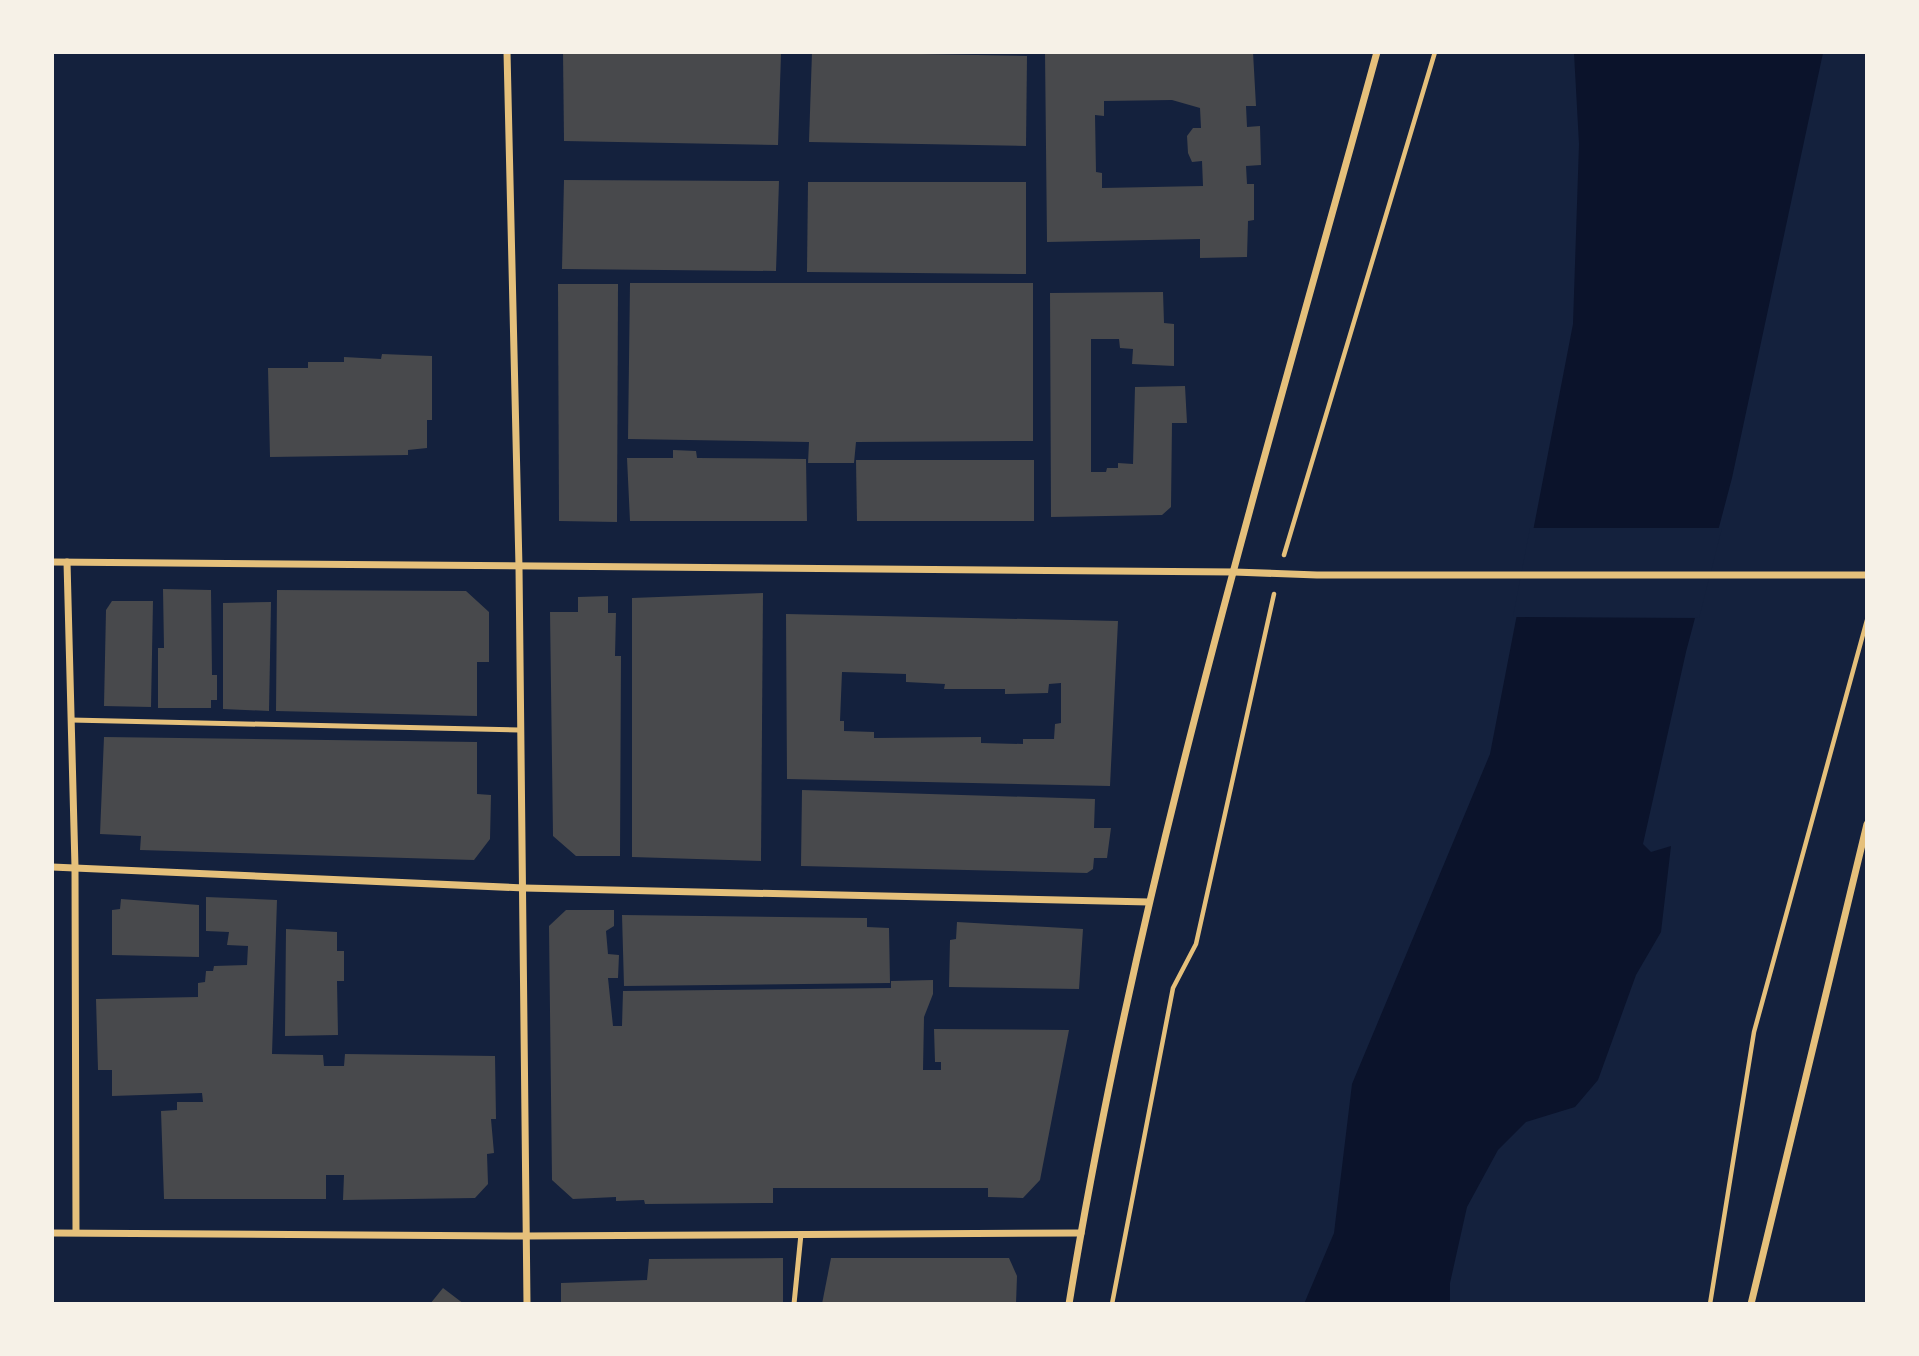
<svg xmlns="http://www.w3.org/2000/svg" width="1919" height="1356" viewBox="0 0 1919 1356" font-family="Bitter,serif">
<style>
.water{fill:#0b132b}
.pier{fill:#14213d}
.building{fill:#48494c;fill-rule:evenodd}
.lines{fill:none;stroke-linecap:round;stroke-linejoin:round}
.path{stroke:#e5c07b;stroke-width:4.5}
.service{stroke:#e5c07b;stroke-width:5}
.minor{stroke:#e5c07b;stroke-width:7}
</style>
<rect width="100%" height="100%" fill="#14213d"/>
<polygon class="water" points="1574,53 1823,53 1732,478 1686,652 1643,844 1651,852 1671,846 1661,932 1636,975 1598,1080 1575,1107 1526,1122 1498,1150 1467,1207 1450,1283 1450,1303 1304,1304 1334,1233 1352,1084 1490,754 1573,324 1579,144"/>
<polygon class="pier" points="1530,528 1722,528 1699,618 1513,617"/>
<g class="building">
<polygon points="563,52 781,54 778,145 564,141"/>
<polygon points="812,52 1027,56 1026,146 809,142"/>
<path d="M1045 52H1253L1256 106H1246L1247 127 1260 126 1261 165 1246 166 1247 184H1254V220L1248 221 1247 257 1200 258V239L1047 242ZM1172 100 1200 108 1201 128H1193L1187 136 1188 153 1192 162 1202 161 1203 186 1102 188V173L1096 172 1095 115 1104 116V101Z"/>
<polygon points="564,180 779,181 776,271 562,269"/>
<polygon points="808,182 1026,182 1026,274 807,272"/>
<polygon points="630,283 1033,283 1033,441 856,442 854,463 808,463 809,442 628,439"/>
<polygon points="558,284 618,284 617,522 559,521"/>
<polygon points="1163,292 1164,323 1174,324 1174,366 1132,364 1133,349 1120,348 1119,339 1091,339 1091,472 1106,472 1107,468 1118,468 1118,463 1133,464 1135,387 1185,386 1187,423 1172,423 1171,507 1162,515 1051,517 1050,293"/>
<polygon points="382,354 432,356 432,420 427,420 427,448 408,450 408,455 270,457 268,368 308,368 308,362 344,362 344,357 381,359"/>
<polygon points="673,450 696,451 697,458 806,459 807,521 630,521 627,458 673,458"/>
<polygon points="856,460 1034,460 1034,521 857,521"/>
<polygon points="163,589 211,590 212,675 217,675 217,700 211,700 211,708 158,708 158,648 164,648"/>
<polygon points="277,590 466,591 489,612 489,662 477,662 477,716 276,711"/>
<polygon points="763,593 761,861 632,857 632,598"/>
<polygon points="608,596 608,613 616,613 615,656 621,656 620,856 576,856 553,836 550,612 578,612 578,597"/>
<polygon points="112,601 153,601 151,707 104,706 106,610"/>
<polygon points="271,602 269,711 223,709 223,603"/>
<path d="M786 614 1118 621 1110 786 787 779ZM842 672 906 674V682L945 684 944 689H1005V694L1048 693 1049 684 1061 683V723L1055 724 1054 739H1023V744L981 743V737L874 738V732L844 731V721H840Z"/>
<polygon points="104,737 477,742 477,794 491,795 490,839 474,860 140,850 141,836 100,834"/>
<polygon points="802,790 1095,799 1094,828 1111,828 1107,858 1094,858 1093,869 1087,873 801,866"/>
<polygon points="206,897 277,900 272,1054 323,1055 324,1066 344,1066 345,1054 495,1056 496,1119 491,1119 494,1153 487,1154 488,1184 475,1198 343,1200 344,1175 326,1175 326,1199 164,1199 161,1111 177,1110 177,1102 203,1102 202,1093 112,1096 112,1070 98,1070 96,999 198,997 198,983 205,982 206,971 213,971 214,966 247,965 248,946 227,945 229,932 206,931"/>
<polygon points="121,899 199,905 199,957 112,955 112,910 120,909"/>
<polygon points="566,910 614,910 614,926 606,931 608,954 619,955 618,978 608,978 613,1026 622,1026 623,991 891,988 891,981 933,980 933,994 924,1017 923,1070 941,1070 941,1062 935,1062 934,1029 1069,1030 1040,1180 1023,1198 988,1197 988,1188 773,1188 773,1203 645,1204 644,1200 616,1201 616,1197 573,1199 552,1180 549,926"/>
<polygon points="622,915 867,918 867,927 889,928 890,983 624,986"/>
<polygon points="957,922 1083,929 1079,989 949,987 950,940 956,939"/>
<polygon points="286,929 337,932 337,951 344,951 344,981 337,981 338,1035 285,1036"/>
<polygon points="783,1258 783,1304 561,1304 561,1283 647,1280 649,1259"/>
<polygon points="831,1258 1009,1258 1017,1276 1016,1304 822,1304"/>
<polygon points="443,1288 464,1304 430,1304"/>
</g>
<g class="lines">
<g class="path">
<polyline points="1284,555 1435,52"/>
<polyline points="1112,1304 1173,988 1196,944 1274,594"/>
<polyline points="1710,1304 1754,1032 1867,620"/>
</g>
<g class="service">
<polyline points="71,720 519,730"/>
<polyline points="794,1304 801,1234"/>
</g>
<g class="minor">
<polyline points="507,52 519,567 527,1304"/>
<polyline points="52,562 1234,572 1317,575 1867,575"/>
<polyline points="67,562 75,867 76,1232"/>
<polyline points="52,867 524,888 1149,902"/>
<polyline points="52,1233 525,1236 1081,1233"/>
<path d="M1069 1304C1138 880 1263 466 1377 52"/>
<polyline points="1751,1304 1867,824"/>
</g>
</g>
<rect width="1919" height="1356" fill="none" stroke="#f6f1e7" stroke-width="108"/>
</svg>
